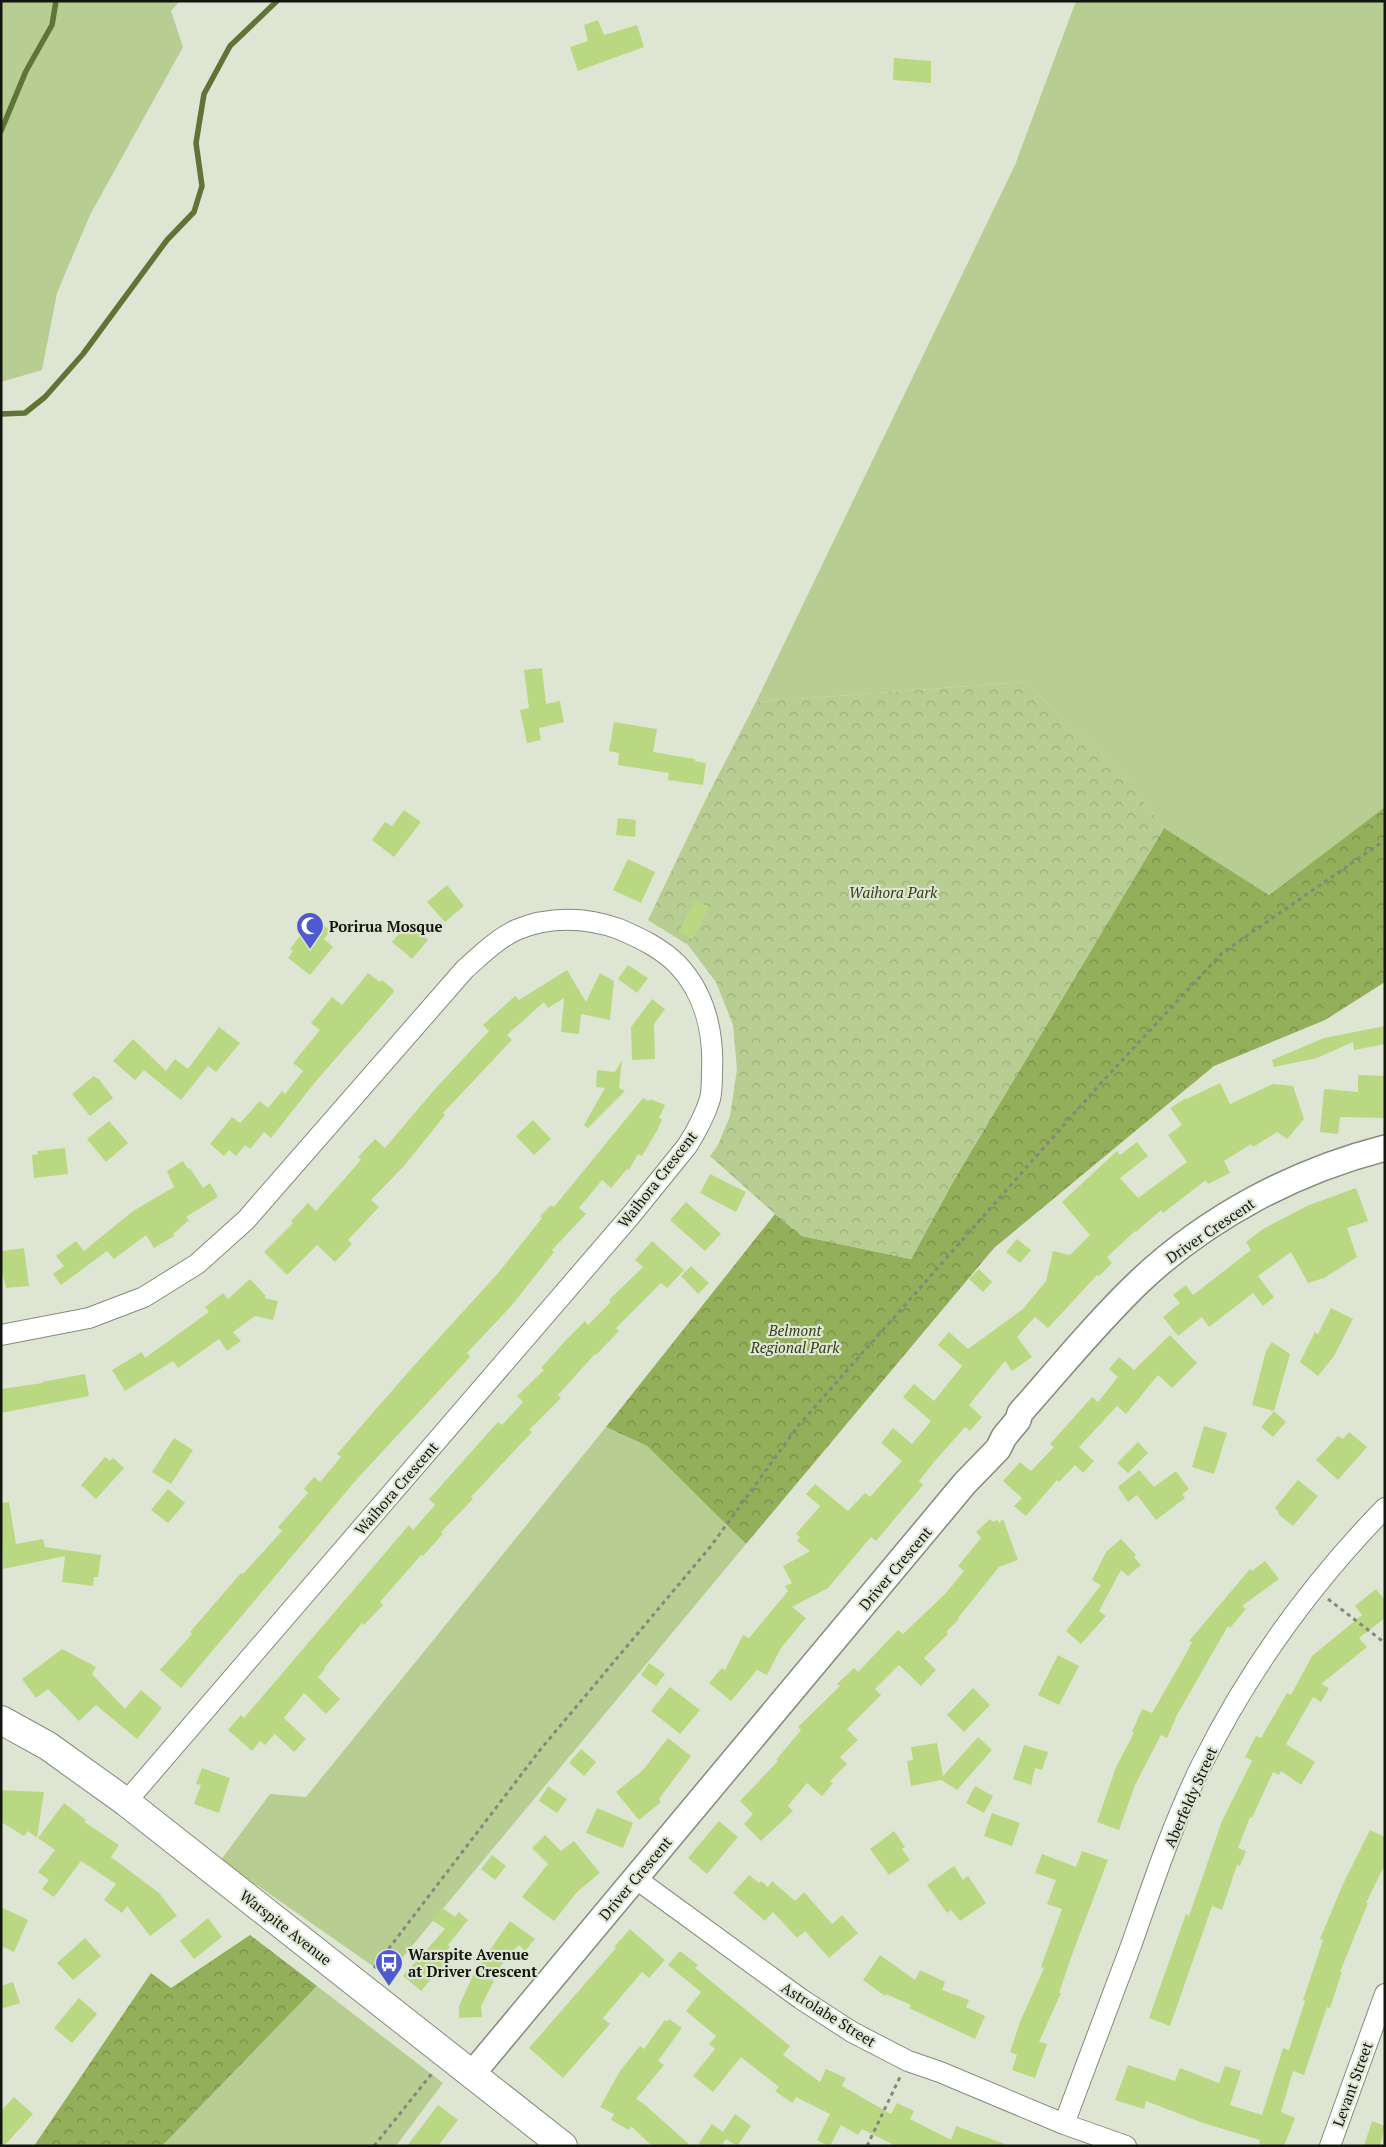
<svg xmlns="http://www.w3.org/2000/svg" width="1386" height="2147" viewBox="0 0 1386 2147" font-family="'PT Serif',serif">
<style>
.green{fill:#b8cd91}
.forest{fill:url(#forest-crowns)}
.park{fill:url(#park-crowns)}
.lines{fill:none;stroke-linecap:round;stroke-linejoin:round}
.stream{stroke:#607437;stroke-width:5.5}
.building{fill:#bad882}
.minor-casing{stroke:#848b7a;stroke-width:22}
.tertiary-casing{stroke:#848b7a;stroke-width:28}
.secondary-casing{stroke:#848b7a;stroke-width:30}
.path{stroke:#84897c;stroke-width:3;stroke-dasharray:4 4;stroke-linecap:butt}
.minor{stroke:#fff;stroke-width:20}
.tertiary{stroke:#fff;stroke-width:25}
.secondary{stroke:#fff;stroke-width:28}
.labels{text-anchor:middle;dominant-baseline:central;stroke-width:4.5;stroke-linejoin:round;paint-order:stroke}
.park-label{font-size:15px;font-style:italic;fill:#313c18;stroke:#dee6d3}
.poi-label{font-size:15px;font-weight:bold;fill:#13150f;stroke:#dee6d3;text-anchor:start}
.street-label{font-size:15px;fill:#13150f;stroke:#dee6d3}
</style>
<defs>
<pattern id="forest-crowns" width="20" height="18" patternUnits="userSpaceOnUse" patternTransform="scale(1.25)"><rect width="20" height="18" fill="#93af5a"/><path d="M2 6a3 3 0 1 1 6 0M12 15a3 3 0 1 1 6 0" fill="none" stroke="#778d49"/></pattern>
<pattern id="park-crowns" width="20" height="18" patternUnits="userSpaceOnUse" patternTransform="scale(1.25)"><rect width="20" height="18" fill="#b8cd91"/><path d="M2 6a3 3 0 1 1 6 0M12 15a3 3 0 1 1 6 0" fill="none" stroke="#9daf7c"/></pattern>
</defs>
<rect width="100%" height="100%" fill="#dee6d3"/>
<g class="green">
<polygon points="1,1 180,1 171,11 183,47 90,215 57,293 42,370 1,382"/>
<polygon points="1076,1 1385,1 1385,807 1269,895 1164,828 1121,773 1025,682 756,702 1015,165"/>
<polygon points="606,1427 647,1446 746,1544 387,1976 221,1860 270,1794 306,1797"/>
<polygon points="317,1986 443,2083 396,2146 162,2146"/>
</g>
<g class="forest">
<polygon points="1385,807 1385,982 1325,1020 1214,1066 994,1248 746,1544 647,1446 606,1427 775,1214 802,1236 911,1259 954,1180 1164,828 1269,895"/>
<polygon points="250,1935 317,1986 162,2146 34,2146 151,1973 171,1988"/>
</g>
<polygon class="park" points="1025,682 1121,773 1164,828 954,1180 911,1259 802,1236 775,1214 710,1156 718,1145 730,1116 737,1070 733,1025 716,982 688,945 648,920 707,797 756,702"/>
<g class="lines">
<g class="stream">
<polyline points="1,131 26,71 52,25 56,1"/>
<polyline points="1,414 25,413 45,397 83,354 167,240 194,212 202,186 196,143 204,94 230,46 277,1"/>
</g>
</g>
<g class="building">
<polygon points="598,20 604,35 637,25 644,47 578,71 570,47 588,41 584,25"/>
<polygon points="894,58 931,61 931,83 893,80"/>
<polygon points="542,668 546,704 560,701 564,722 539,728 541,740 527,743 520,710 529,708 524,670"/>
<polygon points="614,722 657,729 653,752 695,759 695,761 706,763 703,785 668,780 669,773 618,765 619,753 609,751"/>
<polygon points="404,810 421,822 394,857 372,840 385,822 392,826"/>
<polygon points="618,818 636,820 635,837 616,835"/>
<polygon points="628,859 655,872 641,903 613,890"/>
<polygon points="447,885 464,906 445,922 427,902"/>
<polygon points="695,900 709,907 693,939 679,932"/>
<polygon points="314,918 331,931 324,939 333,947 310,975 288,958 293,951 290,949"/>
<polygon points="408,923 428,940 412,959 392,942"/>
<polygon points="628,965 648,978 637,993 618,979"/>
<polygon points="567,970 586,1002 600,973 614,981 610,1020 581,1014 579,1034 561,1032 564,998 548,1008 544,1002 507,1035 512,1040 443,1113 445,1115 404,1166 371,1200 379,1207 348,1240 352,1244 335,1262 317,1245 287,1275 264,1252 293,1223 291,1221 308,1203 316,1211 361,1160 358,1157 375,1139 385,1148 435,1089 489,1031 483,1025 515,996 519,1000"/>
<polygon points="368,973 380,982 382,980 394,990 393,993 316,1081 271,1138 264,1132 250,1149 245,1145 236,1156 229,1150 224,1156 210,1144 232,1117 240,1123 260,1101 268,1108 282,1091 285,1094 303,1071 293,1063 320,1030 311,1023 332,997 342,1005"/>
<polygon points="652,999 665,1009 654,1024 655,1059 632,1060 631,1027"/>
<polygon points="1385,1026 1385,1044 1354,1050 1353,1042 1317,1058 1274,1067 1272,1060 1324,1038"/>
<polygon points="219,1027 240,1043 216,1072 208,1066 181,1100 144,1070 135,1080 113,1061 133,1039 166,1071 175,1059 188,1069"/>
<polygon points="622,1060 619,1088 625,1091 588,1128 584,1125 605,1088 596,1087 597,1072 598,1070 615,1072"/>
<polygon points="1358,1075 1384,1076 1384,1118 1340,1117 1338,1134 1320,1132 1324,1089 1358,1092"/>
<polygon points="94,1076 97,1079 98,1078 113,1098 90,1116 72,1094"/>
<polygon points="1220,1083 1230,1104 1273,1084 1293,1086 1304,1119 1287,1139 1277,1132 1253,1147 1251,1144 1224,1161 1230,1173 1208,1184 1206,1180 1163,1213 1161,1210 1136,1232 1135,1231 1107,1257 1112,1263 1099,1276 1097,1275 1048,1328 1035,1317 1017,1337 1032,1357 1012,1371 1005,1361 969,1405 982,1417 970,1431 965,1427 934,1462 919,1481 923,1485 876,1541 871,1537 828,1588 792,1607 806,1618 781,1648 767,1675 757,1670 731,1701 709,1683 722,1668 725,1670 743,1635 749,1638 788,1591 785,1586 792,1583 783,1566 810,1551 797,1541 800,1537 796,1534 820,1506 806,1494 815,1484 848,1511 865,1493 870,1497 902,1461 881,1443 893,1428 912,1444 931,1421 903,1397 914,1384 934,1401 962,1366 938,1345 949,1332 968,1349 1023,1309 1046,1281 1053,1251 1070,1255 1090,1235 1062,1202 1117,1151 1120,1155 1137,1142 1148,1156 1120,1178 1138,1198 1187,1162 1168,1135 1182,1125 1170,1108 1186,1098 1187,1099"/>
<polygon points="643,1098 649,1101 650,1099 665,1105 659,1118 662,1119 658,1129 642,1156 638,1154 629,1170 627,1169 611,1188 602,1180 579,1208 586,1214 552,1250 554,1252 512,1305 467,1353 470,1357 357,1479 181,1688 160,1670 192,1634 190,1632 241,1573 243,1574 282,1531 278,1527 308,1493 304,1489 314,1477 320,1482 341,1457 337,1454 410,1370 499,1272 542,1218 540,1216 551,1205 554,1207"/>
<polygon points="533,1120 551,1139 534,1155 516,1136"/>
<polygon points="109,1121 128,1143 106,1162 87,1139"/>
<polygon points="65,1148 68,1174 34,1178 32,1155 38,1154 37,1151"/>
<polygon points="183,1161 188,1169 190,1168 203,1188 210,1183 218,1197 186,1217 189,1220 173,1234 174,1236 154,1248 146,1235 114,1259 107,1251 61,1285 53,1274 64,1266 56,1256 76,1241 84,1251 133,1211 174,1187 167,1171"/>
<polygon points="710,1174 746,1192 736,1212 700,1193"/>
<polygon points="1356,1188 1368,1221 1347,1228 1357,1257 1324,1278 1308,1283 1291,1252 1258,1276 1274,1297 1263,1306 1253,1293 1209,1327 1202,1317 1178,1336 1163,1317 1180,1303 1173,1295 1186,1285 1193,1295 1251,1250 1246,1242 1263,1229 1309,1205"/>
<polygon points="686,1202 721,1234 705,1251 670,1220"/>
<polygon points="1017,1239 1031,1250 1020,1263 1006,1252"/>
<polygon points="652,1241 684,1270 667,1288 661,1283 616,1328 619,1331 596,1355 595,1354 558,1395 561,1398 529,1430 532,1432 471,1497 473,1499 441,1532 443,1534 423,1556 421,1555 380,1602 383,1605 364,1625 362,1623 324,1668 325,1669 318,1677 340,1699 326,1714 304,1693 284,1718 306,1739 294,1752 275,1734 265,1745 260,1741 252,1751 228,1730 241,1715 244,1718 409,1525 413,1530 435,1505 429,1499 498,1422 502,1425 523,1402 517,1396 544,1370 541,1368 565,1341 585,1321 588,1325 611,1302 609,1300 643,1267 635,1260"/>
<polygon points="24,1248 29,1286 6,1288 1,1266 1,1251"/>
<polygon points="691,1266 709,1283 698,1294 681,1276"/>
<polygon points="979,1269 992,1282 983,1292 969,1279"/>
<polygon points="250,1279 266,1296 264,1298 278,1301 273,1320 255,1316 233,1332 241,1341 227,1351 219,1339 178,1368 173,1361 125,1391 112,1370 142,1352 145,1358 209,1312 205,1307 223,1293 228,1299"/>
<polygon points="1331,1308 1353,1319 1334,1356 1318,1376 1300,1362 1315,1332 1318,1334"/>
<polygon points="1170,1335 1197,1363 1172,1388 1158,1375 1126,1414 1117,1406 1079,1447 1094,1461 1083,1473 1075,1465 1059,1482 1057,1480 1026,1516 1014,1506 1022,1498 1003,1481 1020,1462 1031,1471 1054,1447 1050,1444 1092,1397 1098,1402 1118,1377 1109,1369 1119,1357 1134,1370"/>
<polygon points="1272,1342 1290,1354 1274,1411 1252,1405 1266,1351"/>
<polygon points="85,1374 89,1396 1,1413 1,1389 43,1383 42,1382"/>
<polygon points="1274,1411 1286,1422 1273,1437 1261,1427"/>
<polygon points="1204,1426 1227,1433 1214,1474 1192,1467"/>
<polygon points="1349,1432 1367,1447 1338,1480 1316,1460 1338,1436 1343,1439"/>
<polygon points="174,1438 193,1450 171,1484 152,1472"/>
<polygon points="1138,1442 1148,1453 1128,1473 1117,1463"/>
<polygon points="105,1457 110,1461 113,1458 124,1468 96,1499 81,1485"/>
<polygon points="1139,1470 1154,1487 1176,1471 1189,1489 1182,1494 1185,1498 1156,1520 1137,1495 1128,1502 1118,1487"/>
<polygon points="1298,1480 1318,1496 1293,1526 1278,1514 1279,1512 1275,1508"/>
<polygon points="168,1489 185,1503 168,1523 151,1510"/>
<polygon points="9,1502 16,1544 43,1539 45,1547 101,1555 98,1577 94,1577 93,1586 62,1582 65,1556 3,1569 1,1503"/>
<polygon points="990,1519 993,1522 997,1520 999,1523 1003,1519 1018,1560 999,1567 958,1618 959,1619 946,1632 948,1634 924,1658 936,1670 921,1686 899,1665 875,1689 881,1695 847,1729 858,1740 840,1757 847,1764 830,1781 833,1783 822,1796 807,1783 788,1806 793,1811 761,1841 744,1824 753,1814 740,1801 778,1761 776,1760 801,1730 798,1727 840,1686 837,1684 854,1668 858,1672 898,1630 903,1634 945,1594 964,1571 958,1566 981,1538 976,1532"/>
<polygon points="1121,1539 1136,1555 1134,1557 1141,1565 1128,1576 1121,1570 1099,1611 1106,1616 1081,1644 1066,1631 1101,1585 1092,1580 1106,1552"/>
<polygon points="1265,1561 1279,1579 1242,1606 1246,1609 1230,1628 1228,1626 1177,1715 1167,1738 1161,1735 1135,1785 1119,1830 1097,1822 1116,1767 1134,1733 1132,1732 1142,1709 1152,1713 1186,1654 1192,1642 1189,1641 1250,1569 1252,1571"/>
<polygon points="1376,1589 1385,1600 1385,1618 1359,1638 1367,1647 1321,1684 1329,1688 1321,1702 1313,1697 1286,1744 1315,1762 1301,1785 1281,1771 1279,1775 1273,1772 1252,1818 1250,1817 1238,1848 1246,1851 1240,1866 1237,1865 1222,1910 1212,1906 1170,2026 1149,2018 1186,1914 1189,1916 1222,1821 1252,1761 1245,1757 1256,1736 1261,1738 1287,1693 1291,1695 1312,1656 1362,1615 1355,1606"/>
<polygon points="62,1649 96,1667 92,1674 125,1709 141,1690 162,1708 137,1739 96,1705 79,1721 48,1689 36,1698 22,1679"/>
<polygon points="1058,1655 1079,1666 1059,1705 1038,1695"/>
<polygon points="649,1663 665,1674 656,1686 641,1675"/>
<polygon points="670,1687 700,1710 680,1734 651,1711"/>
<polygon points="973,1688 990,1705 964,1732 947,1715"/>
<polygon points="978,1737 992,1750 957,1790 941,1780 911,1786 907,1761 913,1760 911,1747 937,1743 943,1776"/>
<polygon points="668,1738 691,1756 659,1799 661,1802 639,1820 616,1792 643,1770"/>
<polygon points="1024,1745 1048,1752 1042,1770 1035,1768 1031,1785 1013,1779"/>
<polygon points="581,1749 596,1762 584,1776 569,1763"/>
<polygon points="202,1768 230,1778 219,1813 194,1804 201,1785 196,1784"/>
<polygon points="548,1786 567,1799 557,1813 539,1801"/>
<polygon points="975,1786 993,1796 984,1813 966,1803"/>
<polygon points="1,1790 44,1792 37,1838 28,1831 24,1836 1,1822"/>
<polygon points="64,1803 86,1820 84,1822 119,1845 111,1857 159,1893 177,1916 150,1936 127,1906 122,1913 104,1900 116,1884 81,1861 54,1897 42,1889 49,1880 38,1872 55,1850 38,1838"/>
<polygon points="597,1808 633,1823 623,1848 586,1833"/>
<polygon points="992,1813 1020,1823 1012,1846 984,1836"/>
<polygon points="719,1821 738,1837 707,1874 688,1858"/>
<polygon points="1370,1830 1385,1837 1385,1864 1366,1903 1368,1903 1340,1972 1342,1972 1330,2008 1327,2007 1304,2075 1293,2071 1281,2112 1295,2118 1284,2146 1258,2146 1260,2140 1203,2123 1146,2101 1144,2109 1115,2100 1128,2065 1175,2081 1180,2068 1219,2083 1225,2066 1241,2071 1230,2105 1262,2115 1283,2048 1289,2050 1305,2001 1303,2000 1323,1940 1320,1939 1343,1884"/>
<polygon points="894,1831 905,1847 902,1849 910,1860 889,1875 870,1849"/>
<polygon points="545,1835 561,1851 574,1841 600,1873 577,1892 554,1921 522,1897 548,1864 532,1848"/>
<polygon points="1082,1851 1108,1860 1073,1952 1059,1993 1061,1993 1039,2042 1047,2044 1035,2078 1012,2070 1017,2055 1010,2052 1020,2022 1044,1968 1041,1967 1062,1909 1047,1904 1056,1880 1035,1873 1042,1854 1076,1867"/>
<polygon points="492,1855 506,1866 495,1880 481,1869"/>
<polygon points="954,1866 963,1880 968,1876 986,1903 960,1921 951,1910 947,1913 927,1885"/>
<polygon points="749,1875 759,1883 761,1881 768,1887 772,1881 795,1901 804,1892 832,1924 842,1915 858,1933 829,1958 805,1931 797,1938 773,1912 765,1921 733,1893"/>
<polygon points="1,1907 28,1920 14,1952 1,1946"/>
<polygon points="441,1907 455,1917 459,1912 468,1920 448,1945 450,1947 445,1953 450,1957 421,1991 403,1976 445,1929 432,1920"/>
<polygon points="208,1918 222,1937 194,1959 180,1941"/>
<polygon points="510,1921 535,1939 525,1951 519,1945 513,1951 512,1950 491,1980 494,1981 481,2006 482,2017 459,2018 459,2006 474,1973"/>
<polygon points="630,1929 665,1960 649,1978 642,1972 603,2018 610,2024 563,2078 529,2048 616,1948 614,1947"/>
<polygon points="85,1938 101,1956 73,1980 57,1963"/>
<polygon points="680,1951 698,1965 695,1968 790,2046 783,2055 820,2082 826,2069 846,2078 842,2086 891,2114 897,2103 914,2111 910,2119 951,2140 956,2126 1005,2144 1005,2146 896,2146 862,2129 858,2135 841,2125 830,2146 828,2146 817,2140 830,2114 796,2097 792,2103 775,2091 779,2087 741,2057 713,2092 693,2076 715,2049 709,2044 716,2036 686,2011 701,1992 668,1965"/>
<polygon points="880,1955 915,1980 920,1970 945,1982 942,1990 969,2000 966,2007 985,2016 975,2039 909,2008 911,2005 886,1994 885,1996 863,1980"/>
<polygon points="13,1982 20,2003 1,2009 1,1986"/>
<polygon points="79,1998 97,2014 72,2043 54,2028"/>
<polygon points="669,2019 682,2028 658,2061 664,2065 636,2099 644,2104 691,2146 652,2146 631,2126 629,2130 611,2120 614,2114 600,2107 620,2071 640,2046 644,2049 665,2020 667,2022"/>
<polygon points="14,2097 33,2114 4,2146 1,2146 1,2111"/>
<polygon points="438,2105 458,2120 438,2146 407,2146"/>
<polygon points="735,2114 751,2126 737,2146 726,2139 721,2146 697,2146 712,2124 723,2132"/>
<polygon points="1372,2121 1385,2126 1380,2146 1364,2146"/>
</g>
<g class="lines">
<defs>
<g id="minor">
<path d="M1 1335 89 1318 144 1297 197 1264 246 1220 465 969C481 955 497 939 516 930 549 916 586 917 619 929 640 938 661 948 677 964 705 993 714 1033 712 1072 712 1081 712 1091 710 1099 705 1115 696 1132 687 1146L632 1214 126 1802"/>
<polyline points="635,1878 801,1999 852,2032 908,2061 940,2072 1064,2124 1126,2146"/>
<path d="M1064 2124C1087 2063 1110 2003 1132 1943 1153 1883 1173 1823 1201 1766 1248 1671 1311 1584 1385 1508"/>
<polyline points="1330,2146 1385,1994"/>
</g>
<path id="tertiary" d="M472 2074 965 1483 998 1449 1004 1437 1018 1420 1020 1413C1059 1369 1097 1322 1140 1281 1208 1217 1295 1171 1385 1148"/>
<polyline id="secondary" points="1,1720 48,1746 126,1802 563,2146"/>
</defs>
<use href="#minor" class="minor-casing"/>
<use href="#tertiary" class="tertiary-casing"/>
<use href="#secondary" class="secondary-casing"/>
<g class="path">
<polyline points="1328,1599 1385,1643"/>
<polyline points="374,1968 540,1750 711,1546 798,1426 1101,1083 1222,953 1385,840"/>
<polyline points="374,2146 433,2072"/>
<polyline points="867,2146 900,2077"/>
</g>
<use href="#minor" class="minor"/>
<use href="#tertiary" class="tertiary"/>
<use href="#secondary" class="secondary"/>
</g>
<defs>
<symbol id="mosque-pin" viewBox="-11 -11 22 30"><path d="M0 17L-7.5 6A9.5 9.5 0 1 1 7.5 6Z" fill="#4f5ad0" stroke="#dee6d3"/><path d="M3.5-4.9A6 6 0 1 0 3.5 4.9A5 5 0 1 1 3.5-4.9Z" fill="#fff"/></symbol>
<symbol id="bus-pin" viewBox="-11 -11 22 30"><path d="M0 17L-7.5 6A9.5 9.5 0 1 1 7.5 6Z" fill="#4f5ad0" stroke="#dee6d3"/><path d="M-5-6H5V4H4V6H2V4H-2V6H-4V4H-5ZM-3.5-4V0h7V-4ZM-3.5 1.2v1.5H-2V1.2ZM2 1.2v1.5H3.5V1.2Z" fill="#fff"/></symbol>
</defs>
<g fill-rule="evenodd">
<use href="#mosque-pin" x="294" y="910" width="32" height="43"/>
<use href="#bus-pin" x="373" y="1947" width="32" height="43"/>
</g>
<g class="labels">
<g class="park-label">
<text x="893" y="892">Waihora Park</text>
<text x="795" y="1330">Belmont<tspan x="795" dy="17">Regional Park</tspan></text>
</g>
<g class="poi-label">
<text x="329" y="926">Porirua Mosque</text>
<text x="408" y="1954">Warspite Avenue<tspan x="408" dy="17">at Driver Crescent</tspan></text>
</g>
<g class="street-label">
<text transform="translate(657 1179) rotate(-52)">Waihora Crescent</text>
<text transform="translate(1210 1230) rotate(-34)">Driver Crescent</text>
<text transform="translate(396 1488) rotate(-49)">Waihora Crescent</text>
<text transform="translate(895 1568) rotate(-50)">Driver Crescent</text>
<text transform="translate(1190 1797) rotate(-66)">Aberfeldy Street</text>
<text transform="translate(635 1878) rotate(-50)">Driver Crescent</text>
<text transform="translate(286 1927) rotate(38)">Warspite Avenue</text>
<text transform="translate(829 2014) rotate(32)">Astrolabe Street</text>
<text transform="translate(1352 2084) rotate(-70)">Levant Street</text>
</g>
</g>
<rect width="1386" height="2147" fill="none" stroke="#13150f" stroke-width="5"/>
</svg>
